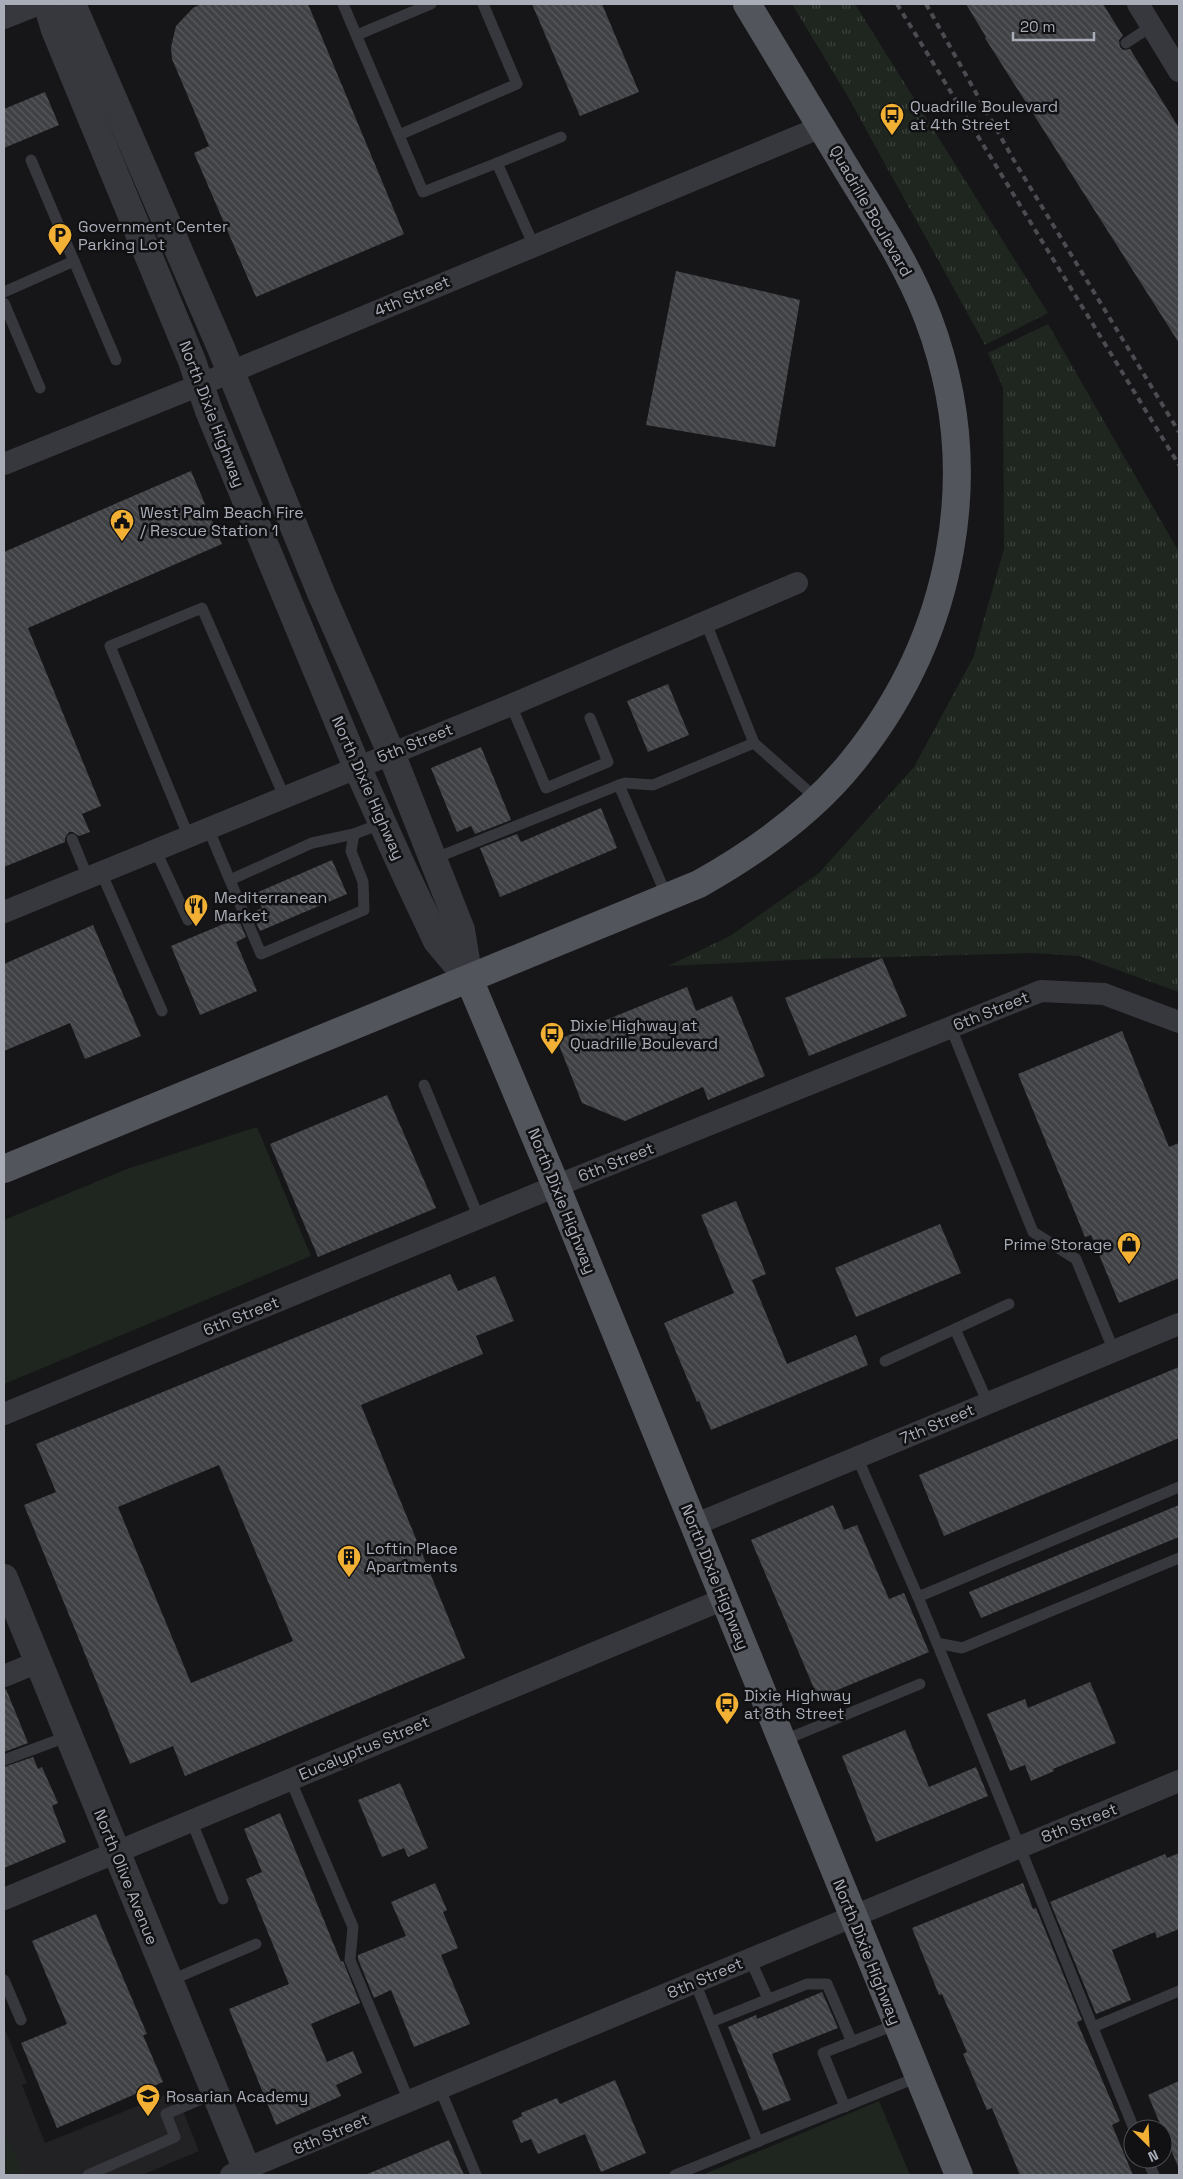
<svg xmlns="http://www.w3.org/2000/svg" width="1183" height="2179" viewBox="0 0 1183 2179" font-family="'Space Grotesk',sans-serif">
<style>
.built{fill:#222225}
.green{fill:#1e261f}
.park{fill:url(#park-tufts)}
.building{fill:url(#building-back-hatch);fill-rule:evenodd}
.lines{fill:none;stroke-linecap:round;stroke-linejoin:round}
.service{stroke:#37383d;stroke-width:11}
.minor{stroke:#37383d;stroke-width:22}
.tertiary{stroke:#37383d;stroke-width:28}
.primary{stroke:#53555c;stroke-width:28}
.rail{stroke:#4a4c52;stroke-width:4;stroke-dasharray:6 5;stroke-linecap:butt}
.labels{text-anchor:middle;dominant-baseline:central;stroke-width:5;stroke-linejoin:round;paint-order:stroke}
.poi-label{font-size:16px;fill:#a8adb8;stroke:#111113;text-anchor:start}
.street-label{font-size:16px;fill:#a8adb8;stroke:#111113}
</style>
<defs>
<pattern id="park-tufts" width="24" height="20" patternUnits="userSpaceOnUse" patternTransform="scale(1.25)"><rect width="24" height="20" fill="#1e261f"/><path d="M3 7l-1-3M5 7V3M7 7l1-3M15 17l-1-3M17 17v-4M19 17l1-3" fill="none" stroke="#3c433d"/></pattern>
<pattern id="building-back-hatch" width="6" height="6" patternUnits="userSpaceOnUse" patternTransform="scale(1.25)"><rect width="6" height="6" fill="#404145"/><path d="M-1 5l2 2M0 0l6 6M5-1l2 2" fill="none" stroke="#595a5e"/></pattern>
</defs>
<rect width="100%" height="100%" fill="#161618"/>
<polygon class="built" points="4,2027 27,2083 22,2085 45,2143 175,2091 199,2151 142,2175 4,2175"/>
<g class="green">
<polygon points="257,1127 311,1256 4,1384 4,1220 127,1169"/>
<polygon points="879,2101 910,2175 702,2175"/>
<polygon points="4,2131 23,2172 15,2175 4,2175"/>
</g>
<g class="park">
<polygon points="792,4 855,4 1048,313 985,345 847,95"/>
<polygon points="1048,324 1179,552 1179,992 1079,956 1032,953 815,959 668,966 730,936 819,873 914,767 973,658 1004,549 1003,388 988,353"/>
</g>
<g class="building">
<polygon points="201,4 308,4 404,234 256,297 194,153 209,146 172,59 171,47 176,26 193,8"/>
<polygon points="532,4 602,4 639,92 580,116"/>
<polygon points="966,4 1103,4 1123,36 1119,40 1120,47 1123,50 1130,49 1179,128 1179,343 985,38 986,37"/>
<polygon points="45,92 59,125 4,148 4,109"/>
<polygon points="676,271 800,300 775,447 646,425"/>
<polygon points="191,471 222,544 28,628 101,806 82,814 90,832 79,836 73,832 69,832 65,838 65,842 4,867 4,552"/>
<polygon points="668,684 689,735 648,752 627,701"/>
<polygon points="481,747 511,820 475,834 471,826 457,832 431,768"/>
<polygon points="601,808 617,848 500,897 480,848 517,834 521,842"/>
<polygon points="332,860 347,894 260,931 252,913 262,908 256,893"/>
<polygon points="238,918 246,937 236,942 257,991 200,1015 171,946"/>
<polygon points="93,925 141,1036 85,1059 70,1023 4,1051 4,964"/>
<polygon points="882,958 907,1016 809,1056 785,998"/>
<polygon points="687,987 696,1011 732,996 765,1076 708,1100 703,1087 625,1121 582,1103 557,1040"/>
<polygon points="1122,1031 1169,1147 1179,1143 1179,1278 1119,1303 1091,1235 1085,1237 1018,1074"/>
<polygon points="387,1095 436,1208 318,1257 270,1144"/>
<polygon points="736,1201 766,1274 752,1280 787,1364 856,1335 868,1365 711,1430 699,1401 697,1402 664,1323 734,1293 701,1215"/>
<polygon points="940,1224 961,1273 856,1317 835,1268"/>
<path d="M450 1274 458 1291 495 1276 514 1321 476 1336 483 1354 361 1405 465 1658 185 1776 173 1746 130 1764 24 1505 56 1492 36 1444ZM219 1465 293 1641 191 1683 118 1507Z"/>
<polygon points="1179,1367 1179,1438 944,1536 919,1475"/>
<polygon points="833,1505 844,1530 857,1525 889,1599 904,1593 929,1652 818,1698 751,1540"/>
<polygon points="1179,1505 1179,1537 981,1618 969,1592"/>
<polygon points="1090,1682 1116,1743 1053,1769 1054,1771 1031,1781 1025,1765 1010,1771 987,1714 1025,1699 1028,1708"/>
<polygon points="4,1689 6,1689 28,1743 4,1752"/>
<polygon points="905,1730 929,1787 976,1767 988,1796 876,1842 842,1756"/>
<polygon points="33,1757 38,1769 42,1767 58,1803 52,1806 66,1842 4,1868 4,1767"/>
<polygon points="400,1783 428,1848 408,1857 404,1848 382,1857 358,1800"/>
<polygon points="280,1813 341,1962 343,1961 360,2003 311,2024 327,2062 353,2051 362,2073 336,2085 341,2096 276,2125 229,2009 289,1984 246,1879 262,1872 244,1829"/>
<polygon points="1179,1853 1179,1929 1157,1938 1155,1932 1112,1950 1131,2000 1096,2014 1050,1902 1165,1854 1167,1858"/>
<polygon points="435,1883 447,1910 443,1912 458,1948 441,1955 470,2024 414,2047 391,1990 374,1998 358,1959 358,1955 406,1936 391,1902"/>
<polygon points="1023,1883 1033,1909 1036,1908 1082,2020 1077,2022 1120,2121 1112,2125 1133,2175 1020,2175 992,2108 987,2110 963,2054 967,2052 942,1994 939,1995 912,1928"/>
<polygon points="96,1914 147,2034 143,2035 163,2082 57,2128 21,2043 67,2024 32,1941"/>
<polygon points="822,1992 838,2028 772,2054 791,2100 763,2111 728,2027 756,2015 757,2019"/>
<polygon points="615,2080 646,2153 601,2172 585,2134 538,2154 531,2139 521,2143 512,2121 522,2116 521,2113 557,2098 560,2104"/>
<polygon points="1179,2081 1179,2169 1148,2095"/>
<polygon points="449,2140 464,2175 365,2175"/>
</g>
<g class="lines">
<g class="service">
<polyline points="343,4 423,192 497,163"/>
<polyline points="357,35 431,4"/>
<polyline points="1126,43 1152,26"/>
<polyline points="399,135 517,84 483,4"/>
<polyline points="31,160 116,360"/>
<polyline points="534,246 497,163 561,137"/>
<polyline points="4,292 74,261"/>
<polyline points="4,303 40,388"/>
<polyline points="511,705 546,788 608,762 590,718"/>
<polyline points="754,743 817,799"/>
<polyline points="619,785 667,897"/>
<polyline points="208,828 261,954 364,910 363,882 351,851 354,834 383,823"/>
<polyline points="188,835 110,646 202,608 284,796"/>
<polyline points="72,839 88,878"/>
<polyline points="155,849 188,920"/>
<polyline points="433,859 619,785 625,783 653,785 754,743 706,623"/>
<polyline points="101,872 162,1011"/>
<polyline points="230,880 312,843 354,834"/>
<polyline points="951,1028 1033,1232 1076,1259 1114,1351"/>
<polyline points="424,1085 479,1218"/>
<polyline points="885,1361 955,1329"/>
<polyline points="988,1403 955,1329 1009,1304"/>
<polyline points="857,1457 918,1597 1179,1487"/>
<polyline points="918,1597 937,1643 962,1648 1179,1558"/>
<polyline points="937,1643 1134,2129"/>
<polyline points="782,1741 920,1684"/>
<polyline points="4,1760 69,1736"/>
<polyline points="290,1779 353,1927 350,1960 409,2101"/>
<polyline points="191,1820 223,1899"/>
<polyline points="750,1959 768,1999"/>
<polyline points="4,1980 21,2020"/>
<polyline points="169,1981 256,1944"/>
<polyline points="695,1982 758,2142"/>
<polyline points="711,2022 807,1984 827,1984 852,2042"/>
<polyline points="1093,2027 1179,1991"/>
<polyline points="440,2089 476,2175"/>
<polyline points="845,2107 823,2053 897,2024"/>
<polyline points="1147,2159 1154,2175"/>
<polyline points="88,2175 175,2137 166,2114 216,2093"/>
<polyline points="675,2175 918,2077"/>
</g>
<g class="minor">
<polyline points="1138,4 1179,71"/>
<polyline points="4,18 39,4"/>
<polyline points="4,464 185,391 821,127"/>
<polyline points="4,912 511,705 797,583"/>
<polyline points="4,1414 556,1186 1041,991 1104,994 1179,1022"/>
<polyline points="694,1525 1179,1324"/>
<polyline points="4,1676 38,1662"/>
<polyline points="4,1899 724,1599"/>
<polyline points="231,2175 1179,1781"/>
</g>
<g class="tertiary">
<polyline points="47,4 55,30 192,361 209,411 357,767 404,871 437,941 469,979"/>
<polyline points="72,4 221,348 321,593 391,753 461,930 469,979"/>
<polyline points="4,1578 249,2175"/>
</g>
<g class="primary">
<polyline points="469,979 556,1186 959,2175"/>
<path d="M4 1169 699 884C756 852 811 813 852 762 954 636 986 471 928 318 908 266 878 220 849 173 815 117 781 60 747 4"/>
</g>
<g class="rail">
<polyline points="897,4 1179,465"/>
<polyline points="926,4 1016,164 1179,432"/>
</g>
</g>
<defs>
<symbol id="bus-pin" viewBox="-11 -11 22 30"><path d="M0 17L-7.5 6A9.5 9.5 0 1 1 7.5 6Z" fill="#f2b134" stroke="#111113"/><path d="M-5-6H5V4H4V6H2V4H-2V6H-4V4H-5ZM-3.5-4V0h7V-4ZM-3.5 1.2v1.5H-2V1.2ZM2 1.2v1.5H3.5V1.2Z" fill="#111"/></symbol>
<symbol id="parking-pin" viewBox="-11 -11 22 30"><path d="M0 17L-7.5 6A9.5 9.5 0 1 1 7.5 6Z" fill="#f2b134" stroke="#111113"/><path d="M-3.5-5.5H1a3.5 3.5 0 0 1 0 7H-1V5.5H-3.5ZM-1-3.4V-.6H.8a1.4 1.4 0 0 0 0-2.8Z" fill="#111"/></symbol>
<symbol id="civic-pin" viewBox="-11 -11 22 30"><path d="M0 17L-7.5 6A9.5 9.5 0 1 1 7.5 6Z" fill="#f2b134" stroke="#111113"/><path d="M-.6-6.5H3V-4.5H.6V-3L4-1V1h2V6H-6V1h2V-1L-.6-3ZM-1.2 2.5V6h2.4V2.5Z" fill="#111"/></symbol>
<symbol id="restaurant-pin" viewBox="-11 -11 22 30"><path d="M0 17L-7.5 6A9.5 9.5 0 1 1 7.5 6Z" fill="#f2b134" stroke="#111113"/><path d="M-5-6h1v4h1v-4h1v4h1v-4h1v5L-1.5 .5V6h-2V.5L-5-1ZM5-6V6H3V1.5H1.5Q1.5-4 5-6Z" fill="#111"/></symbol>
<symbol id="shop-pin" viewBox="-11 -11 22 30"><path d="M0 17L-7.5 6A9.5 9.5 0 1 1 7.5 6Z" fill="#f2b134" stroke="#111113"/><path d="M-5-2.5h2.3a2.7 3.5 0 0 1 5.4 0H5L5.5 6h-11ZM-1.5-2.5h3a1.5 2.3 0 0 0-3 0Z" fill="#111"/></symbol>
<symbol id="building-pin" viewBox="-11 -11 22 30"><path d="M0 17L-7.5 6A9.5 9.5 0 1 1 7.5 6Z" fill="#f2b134" stroke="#111113"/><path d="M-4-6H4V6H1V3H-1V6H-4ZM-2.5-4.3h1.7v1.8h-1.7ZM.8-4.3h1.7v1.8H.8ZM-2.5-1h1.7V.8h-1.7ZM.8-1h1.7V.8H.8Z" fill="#111"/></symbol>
<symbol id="school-pin" viewBox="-11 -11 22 30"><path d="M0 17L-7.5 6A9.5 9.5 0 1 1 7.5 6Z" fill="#f2b134" stroke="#111113"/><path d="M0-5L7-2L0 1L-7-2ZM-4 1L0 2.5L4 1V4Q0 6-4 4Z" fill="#111"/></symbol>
</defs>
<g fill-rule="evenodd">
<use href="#bus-pin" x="878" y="101" width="28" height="38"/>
<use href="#parking-pin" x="46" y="221" width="28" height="38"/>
<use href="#civic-pin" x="108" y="507" width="28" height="38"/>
<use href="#restaurant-pin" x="182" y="892" width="28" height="38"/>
<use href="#bus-pin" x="538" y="1020" width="28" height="38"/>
<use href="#shop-pin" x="1115" y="1230" width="28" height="38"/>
<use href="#building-pin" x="335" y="1543" width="28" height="38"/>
<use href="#bus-pin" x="713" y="1690" width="28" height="38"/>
<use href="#school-pin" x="134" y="2082" width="28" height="38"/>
</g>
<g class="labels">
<g class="poi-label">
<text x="910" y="106">Quadrille Boulevard<tspan x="910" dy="18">at 4th Street</tspan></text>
<text x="78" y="226">Government Center<tspan x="78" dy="18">Parking Lot</tspan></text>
<text x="140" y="512">West Palm Beach Fire<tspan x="140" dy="18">/ Rescue Station 1</tspan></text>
<text x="214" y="897">Mediterranean<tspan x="214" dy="18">Market</tspan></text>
<text x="570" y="1025">Dixie Highway at<tspan x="570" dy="18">Quadrille Boulevard</tspan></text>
<text x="1112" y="1244" text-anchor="end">Prime Storage</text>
<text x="366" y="1548">Loftin Place<tspan x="366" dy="18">Apartments</tspan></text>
<text x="744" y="1695">Dixie Highway<tspan x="744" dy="18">at 8th Street</tspan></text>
<text x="166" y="2096">Rosarian Academy</text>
</g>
<g class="street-label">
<text transform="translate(871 211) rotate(60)">Quadrille Boulevard</text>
<text transform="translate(412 296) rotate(-23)">4th Street</text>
<text transform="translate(212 414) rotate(69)">North Dixie Highway</text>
<text transform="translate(415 743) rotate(-22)">5th Street</text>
<text transform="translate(368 788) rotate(66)">North Dixie Highway</text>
<text transform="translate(991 1011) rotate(-22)">6th Street</text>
<text transform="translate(616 1162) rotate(-22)">6th Street</text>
<text transform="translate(562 1201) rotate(68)">North Dixie Highway</text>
<text transform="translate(241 1316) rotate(-22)">6th Street</text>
<text transform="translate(937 1424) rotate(-23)">7th Street</text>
<text transform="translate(715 1577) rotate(68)">North Dixie Highway</text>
<text transform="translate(364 1748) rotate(-23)">Eucalyptus Street</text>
<text transform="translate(1079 1823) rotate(-22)">8th Street</text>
<text transform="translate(126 1877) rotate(68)">North Olive Avenue</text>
<text transform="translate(867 1952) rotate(68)">North Dixie Highway</text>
<text transform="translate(705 1978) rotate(-23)">8th Street</text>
<text transform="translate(331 2134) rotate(-23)">8th Street</text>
</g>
</g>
<rect width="1183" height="2179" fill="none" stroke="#a8adb8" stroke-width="10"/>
<g transform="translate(1148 2144) rotate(156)"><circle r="24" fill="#111113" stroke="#4d4f55"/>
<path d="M0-4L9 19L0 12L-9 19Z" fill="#f2b134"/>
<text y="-8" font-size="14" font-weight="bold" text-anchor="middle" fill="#a8adb8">N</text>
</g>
<path d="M1013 32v8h81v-8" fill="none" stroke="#a8adb8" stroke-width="2.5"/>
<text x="1020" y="32" font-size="15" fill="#a8adb8" stroke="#111113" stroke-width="4" paint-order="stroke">20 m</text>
</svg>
